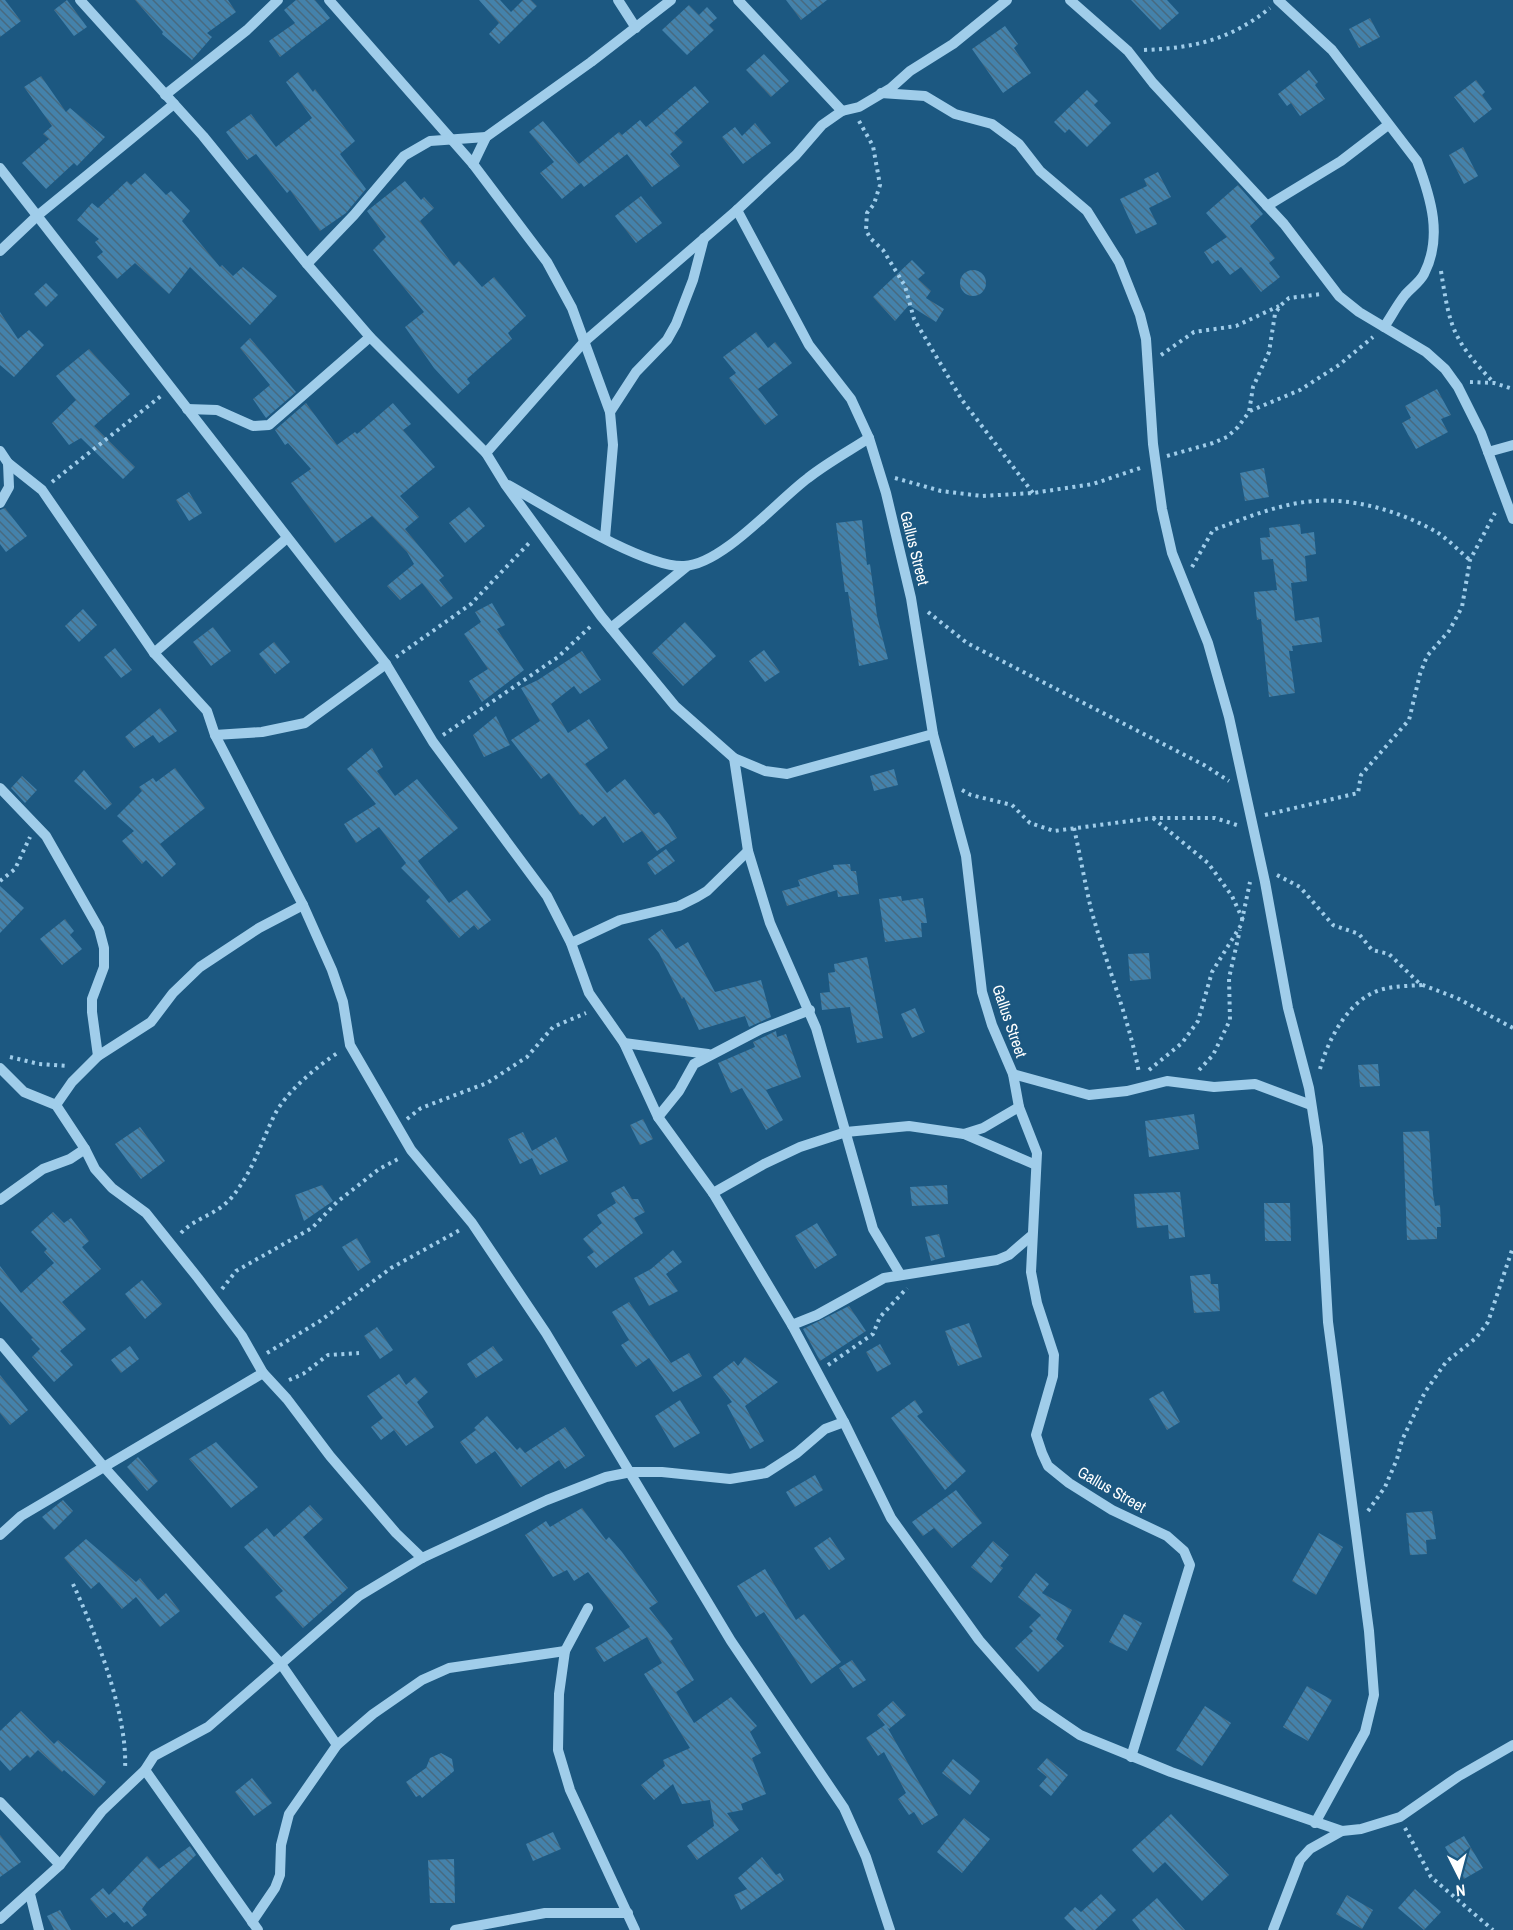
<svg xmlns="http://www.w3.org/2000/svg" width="1513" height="1930" viewBox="0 0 1513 1930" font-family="'Archivo Narrow',sans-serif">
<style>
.building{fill:url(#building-back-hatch)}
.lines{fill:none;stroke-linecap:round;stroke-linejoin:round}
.path{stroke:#a0cdea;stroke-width:4;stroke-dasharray:3 4.5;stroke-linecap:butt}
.minor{stroke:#a0cdea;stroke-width:10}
.labels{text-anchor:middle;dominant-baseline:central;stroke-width:4.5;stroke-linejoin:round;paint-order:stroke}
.street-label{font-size:16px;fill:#fff;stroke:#1c5881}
</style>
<defs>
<pattern id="building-back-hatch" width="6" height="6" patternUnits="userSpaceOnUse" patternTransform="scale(1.5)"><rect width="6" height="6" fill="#4482ab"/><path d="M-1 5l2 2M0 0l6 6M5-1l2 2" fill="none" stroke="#486a80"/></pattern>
</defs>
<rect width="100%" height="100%" fill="#1c5881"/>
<g class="building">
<polygon points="0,0 5,0 21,21 0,37"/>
<polygon points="67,0 87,27 74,36 54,10"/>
<polygon points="135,0 228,0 236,12 207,33 212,37 192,60 162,34 163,32"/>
<polygon points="296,0 315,0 330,18 280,57 269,41 295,23 284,10"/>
<polygon points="479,0 500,0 511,12 523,0 531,0 537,6 499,44 489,34 499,23"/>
<polygon points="786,0 827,0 801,20"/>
<polygon points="1131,0 1167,0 1179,13 1160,30"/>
<polygon points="689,5 699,15 707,7 717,18 709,25 714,30 687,55 662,30"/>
<polygon points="1370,18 1380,37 1359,48 1349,29"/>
<polygon points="1005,26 1018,44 1014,48 1031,73 1003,93 972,49"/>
<polygon points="764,54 789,81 771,97 746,70"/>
<polygon points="1309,70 1318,82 1315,85 1325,99 1300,116 1291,103 1287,106 1278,94"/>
<polygon points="298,72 313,92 315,89 355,141 340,154 366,189 346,213 320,231 290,190 287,193 256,154 247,160 226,132 251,114 276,147 312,118 286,82"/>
<polygon points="41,76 66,112 70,108 105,137 77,166 74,163 46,189 22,163 49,139 43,134 52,126 24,87"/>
<polygon points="1476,80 1485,92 1482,95 1492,109 1474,123 1454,97"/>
<polygon points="695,86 709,102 674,133 683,142 670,154 680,166 652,187 627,154 584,187 581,183 562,199 540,173 554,162 529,132 543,121 579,164 619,132 622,135 640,120 646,127"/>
<polygon points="1087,90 1098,101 1094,105 1111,123 1087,147 1069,129 1065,133 1054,122"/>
<polygon points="755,123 771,143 743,164 722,137 735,127 742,136"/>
<polygon points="1463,147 1478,176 1464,184 1449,155"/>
<polygon points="1158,172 1171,197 1149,208 1157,224 1136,234 1120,199 1147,186 1144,179"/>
<polygon points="145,173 166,195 171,191 190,211 182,221 220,267 222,265 233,276 243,267 277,296 250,325 190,267 169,294 135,263 117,279 97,257 103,252 95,242 99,239 77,220 92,203 98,208 127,181 131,185"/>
<polygon points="405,181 421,200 424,197 434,208 420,221 454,266 459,261 482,287 494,277 526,316 508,333 512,339 467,379 470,383 458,394 434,368 405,327 424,312 373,250 386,237 367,211"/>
<polygon points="1238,185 1263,214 1250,226 1275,258 1269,263 1280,277 1261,292 1241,267 1230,275 1218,260 1212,264 1204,252 1227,237 1206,213"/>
<polygon points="641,196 662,223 636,243 615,216"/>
<polygon points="912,260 925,273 918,279 931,291 926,298 944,309 936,322 909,305 895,321 873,297"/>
<circle cx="973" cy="283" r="13"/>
<polygon points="46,283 58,295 46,307 34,294"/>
<polygon points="0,312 18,339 29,330 44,345 14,377 0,365"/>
<polygon points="756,332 768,348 775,342 792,363 758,389 778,415 765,425 729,378 736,373 723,357"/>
<polygon points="250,338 296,392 266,418 253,399 270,385 240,348"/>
<polygon points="89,349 130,394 94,426 135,467 123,479 81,438 69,445 52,423 76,400 56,376"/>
<polygon points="1437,389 1451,415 1441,419 1448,432 1416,449 1402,423 1411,418 1405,406"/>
<polygon points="306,403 337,445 355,432 357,434 393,403 411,424 403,430 435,467 400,496 419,517 405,529 444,576 439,580 453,598 441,607 422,583 400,600 387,586 414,564 407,552 372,516 335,543 291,483 311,469 288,443 285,445 275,430"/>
<polygon points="1264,468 1269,497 1245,501 1240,473"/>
<polygon points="189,492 202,513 189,521 176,500"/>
<polygon points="469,507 485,526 465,543 449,523"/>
<polygon points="5,508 27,536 6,552 0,544 0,510"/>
<polygon points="862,520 867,565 870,564 877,616 888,659 859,666 848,592 845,592 836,523"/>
<polygon points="1300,524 1301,534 1314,532 1316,554 1305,556 1307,581 1291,583 1295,621 1319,617 1322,642 1292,646 1293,651 1289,651 1295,693 1269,697 1261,619 1257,620 1254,592 1277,590 1273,559 1262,560 1260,538 1270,537 1269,528"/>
<polygon points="492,603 505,625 497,629 524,670 482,702 469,681 488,669 464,634 481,622 475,612"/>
<polygon points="83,609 97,625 79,642 65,626"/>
<polygon points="685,622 716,656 683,686 652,653"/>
<polygon points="213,627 231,651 211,666 193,642"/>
<polygon points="274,642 290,662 275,674 259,654"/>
<polygon points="115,648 132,670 121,678 104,657"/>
<polygon points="764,650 780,672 765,682 749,661"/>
<polygon points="582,651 601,680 580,694 574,686 551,704 568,733 589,719 608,748 585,764 607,793 625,779 654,815 659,812 669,825 677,838 657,851 642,831 623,843 605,816 593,826 582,814 580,815 549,773 541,779 511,740 540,721 521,688 538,680"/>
<polygon points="160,708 177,731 159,743 153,735 134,748 125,737"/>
<polygon points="496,716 510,745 484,757 473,735"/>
<polygon points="372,748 383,767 377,771 395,796 417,779 458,828 418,861 449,903 467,890 491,920 478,930 474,925 459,938 426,901 430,897 401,868 406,863 379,827 356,843 344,824 376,804 347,769"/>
<polygon points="175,768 205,808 160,844 176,864 162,877 146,860 142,864 122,841 134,831 117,816 142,791 139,787 153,778 156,782"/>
<polygon points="894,769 898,785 874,791 870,776"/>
<polygon points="84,770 112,804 105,810 74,781"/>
<polygon points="22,776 37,790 25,803 11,788"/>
<polygon points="666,849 675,861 655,875 647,863"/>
<polygon points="850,864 851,871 856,871 859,894 838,897 837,890 787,906 782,891 800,886 798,880 834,869 833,865"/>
<polygon points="0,886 24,908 0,933"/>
<polygon points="901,896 902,901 923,898 927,923 921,923 922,937 885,942 879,899"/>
<polygon points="65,919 74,931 70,935 82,949 62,965 40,939"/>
<polygon points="662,929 676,949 688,942 715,992 761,980 771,1017 749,1027 745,1016 699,1030 684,997 682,999 659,953 648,939"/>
<polygon points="1149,953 1151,979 1130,981 1128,954"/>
<polygon points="867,957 883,1038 857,1043 850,1007 822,1010 820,993 830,992 828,973 835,972 834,964"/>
<polygon points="915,1008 925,1032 912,1038 901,1014"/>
<polygon points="776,1031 777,1037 786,1034 801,1077 766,1090 783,1120 766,1130 742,1088 731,1093 718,1063 755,1047 753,1042"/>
<polygon points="1378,1064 1380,1086 1360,1087 1358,1065"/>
<polygon points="1194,1114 1199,1149 1149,1157 1145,1121"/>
<polygon points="643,1119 653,1139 640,1145 630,1125"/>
<polygon points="140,1127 165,1161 141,1179 115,1144"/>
<polygon points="1429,1131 1433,1194 1435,1206 1440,1205 1441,1227 1437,1227 1437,1239 1407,1240 1403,1132"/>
<polygon points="523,1132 532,1151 556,1137 568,1161 540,1175 532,1158 520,1164 508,1139"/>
<polygon points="322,1185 333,1201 304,1221 295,1195"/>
<polygon points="947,1185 948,1204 912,1206 910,1187"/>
<polygon points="624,1186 632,1199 638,1199 645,1212 634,1218 643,1233 596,1268 587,1257 594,1252 583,1239 602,1223 597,1215 616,1203 611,1193"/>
<polygon points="1180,1192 1185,1237 1169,1239 1168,1225 1137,1228 1134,1194"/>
<polygon points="1264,1203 1290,1203 1291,1241 1265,1241"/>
<polygon points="53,1212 64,1223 71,1218 89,1241 82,1247 101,1269 62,1302 86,1329 60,1351 73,1365 54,1382 32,1357 40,1349 31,1339 33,1338 0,1301 0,1266 21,1293 54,1263 44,1252 47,1249 31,1232"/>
<polygon points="817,1223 837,1255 815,1269 795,1236"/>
<polygon points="939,1234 945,1257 931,1261 925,1237"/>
<polygon points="357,1238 371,1262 358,1271 342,1247"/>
<polygon points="673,1250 682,1262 666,1274 678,1291 649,1306 634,1278 651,1269"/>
<polygon points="1210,1274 1211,1284 1218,1284 1220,1311 1194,1313 1190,1276"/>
<polygon points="142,1280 162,1304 145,1319 125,1294"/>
<polygon points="629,1302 671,1363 689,1353 702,1376 673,1392 649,1358 636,1367 621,1345 629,1340 612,1312"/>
<polygon points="849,1306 866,1331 820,1361 803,1329"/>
<polygon points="969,1323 982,1357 958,1366 945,1331"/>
<polygon points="377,1327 393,1350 380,1359 364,1336"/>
<polygon points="880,1344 891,1364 877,1372 866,1352"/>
<polygon points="130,1346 139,1359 121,1373 111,1360"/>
<polygon points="493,1346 503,1360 476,1378 467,1364"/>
<polygon points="745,1357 778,1382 745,1406 764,1441 750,1449 727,1405 732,1402 713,1377 734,1361 738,1366"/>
<polygon points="399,1374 406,1385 415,1377 428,1392 417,1402 434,1427 406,1446 394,1430 381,1440 371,1427 383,1418 367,1396"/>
<polygon points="0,1375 28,1410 10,1425 0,1413"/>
<polygon points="1163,1391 1180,1422 1167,1430 1149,1399"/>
<polygon points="680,1400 700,1433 674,1448 655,1416"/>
<polygon points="915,1400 923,1412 917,1416 966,1471 945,1490 891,1418"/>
<polygon points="487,1416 517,1450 520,1447 525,1453 565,1427 585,1456 565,1469 559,1460 521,1487 495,1451 476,1464 460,1442 476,1430 474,1428"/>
<polygon points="216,1442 258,1487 231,1508 189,1459"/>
<polygon points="138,1457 158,1481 147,1491 127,1467"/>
<polygon points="815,1475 823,1490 795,1507 786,1492"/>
<polygon points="956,1490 982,1523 952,1548 934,1528 923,1536 912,1522"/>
<polygon points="63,1500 73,1511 54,1530 42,1517"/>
<polygon points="310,1505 323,1519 303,1537 348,1588 303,1628 275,1597 283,1591 244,1547 267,1528 274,1537"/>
<polygon points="582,1508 606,1540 609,1537 622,1552 658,1602 649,1608 673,1639 670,1641 694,1680 676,1692 694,1723 731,1697 757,1726 750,1732 761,1753 752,1758 766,1794 741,1804 743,1810 727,1813 739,1830 697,1860 687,1846 714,1826 710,1800 682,1804 673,1784 654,1800 641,1785 665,1766 663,1760 690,1748 644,1674 662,1663 647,1637 604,1662 595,1648 630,1627 588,1572 574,1581 567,1570 553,1577 525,1535 546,1521 550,1527"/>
<polygon points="1432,1511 1436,1539 1426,1540 1427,1554 1410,1555 1406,1513"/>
<polygon points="1319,1533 1343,1547 1316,1595 1292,1581"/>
<polygon points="830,1537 845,1559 829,1570 814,1548"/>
<polygon points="86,1539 136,1582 140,1578 158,1600 166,1593 180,1611 160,1627 136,1597 122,1609 99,1582 91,1589 64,1558"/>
<polygon points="993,1541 1009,1555 1000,1566 1003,1568 991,1583 971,1567"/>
<polygon points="765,1569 796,1620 804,1614 841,1662 811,1684 764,1612 756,1617 737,1586"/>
<polygon points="1036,1573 1049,1584 1042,1593 1072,1610 1056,1639 1064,1646 1038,1672 1015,1648 1033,1631 1029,1627 1041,1615 1018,1597"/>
<polygon points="1124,1614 1142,1623 1127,1651 1109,1642"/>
<polygon points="852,1660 866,1680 853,1688 839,1668"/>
<polygon points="1307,1686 1332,1700 1308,1741 1283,1727"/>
<polygon points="893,1701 906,1715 889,1729 887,1727 938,1815 922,1825 914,1812 909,1815 898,1799 906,1793 884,1752 878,1756 866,1738 885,1725 877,1715"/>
<polygon points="1205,1706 1231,1723 1202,1766 1176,1750"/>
<polygon points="21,1711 54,1744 58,1740 106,1782 94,1796 64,1770 62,1772 38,1750 30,1758 27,1755 10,1771 0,1760 0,1731"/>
<polygon points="441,1753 452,1759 454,1771 422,1798 420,1795 416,1797 406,1782 426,1768 430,1758"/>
<polygon points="1047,1758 1068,1775 1051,1796 1039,1786 1047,1777 1037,1769"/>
<polygon points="953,1759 980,1781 970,1795 942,1773"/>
<polygon points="252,1778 272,1803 254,1816 235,1792"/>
<polygon points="1171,1814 1229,1875 1202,1901 1165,1862 1153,1873 1132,1850"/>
<polygon points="964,1818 990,1839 962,1873 937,1852"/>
<polygon points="553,1832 561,1849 533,1861 526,1844"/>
<polygon points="0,1835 21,1862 0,1877"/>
<polygon points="1464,1836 1483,1868 1464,1879 1445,1847"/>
<polygon points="190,1846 196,1855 147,1902 142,1909 147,1915 132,1927 127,1921 124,1923 114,1912 106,1918 90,1899 103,1888 109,1895 147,1856 159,1869"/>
<polygon points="762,1857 776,1875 780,1873 784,1880 741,1910 734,1895 747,1889 738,1878"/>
<polygon points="454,1859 455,1903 430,1903 428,1860"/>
<polygon points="1415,1889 1441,1912 1424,1930 1398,1908"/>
<polygon points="1101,1894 1116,1910 1095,1930 1076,1930 1064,1918 1075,1907 1081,1912"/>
<polygon points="1347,1895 1373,1910 1362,1929 1336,1914"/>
<polygon points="1157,1898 1185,1930 1140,1930 1132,1920"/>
<polygon points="60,1910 71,1930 54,1930 47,1916"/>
</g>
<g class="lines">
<g class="path">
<path d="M1144 50C1194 48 1230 40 1270 8"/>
<polyline points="859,121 873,146 880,185 874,204 867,213 866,230 870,238 883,250 905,286 914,319 962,400 1033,493"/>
<path d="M1441 271C1450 329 1453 340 1494 383"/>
<polyline points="1161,355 1194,332 1236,326 1279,306"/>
<polyline points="1470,382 1494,383 1513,389"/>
<polyline points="1250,411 1300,390 1339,365 1373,337"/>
<polyline points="1167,456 1213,443 1227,437 1238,427 1249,412 1253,387 1269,352 1275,314 1280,306 1289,298 1322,294"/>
<polyline points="895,478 941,491 982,496 1033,493 1093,484 1143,467"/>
<polyline points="52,482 161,396"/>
<path d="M1192 567 1213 530C1243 519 1274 506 1305 502 1349 496 1397 510 1435 531 1447 538 1459 551 1470 560"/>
<polyline points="928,612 967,643 1204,765 1229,781"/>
<polyline points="396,657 471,604 531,541"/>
<polyline points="443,735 558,657 591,626"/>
<polyline points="962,790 971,795 1012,805 1030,823 1054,831 1152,818 1215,818 1240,826"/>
<polyline points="1265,815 1358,793 1361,775 1409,720 1420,674 1427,656 1449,631 1462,607 1470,560 1495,513"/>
<polyline points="1153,818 1208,863 1232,896 1243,920"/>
<path d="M1074 828C1080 855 1085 883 1091 909 1106 964 1129 1018 1139 1073"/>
<polyline points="1277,875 1300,887 1333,925 1359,934 1372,950 1389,954 1420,984 1457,998 1513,1028"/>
<polyline points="0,881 15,869 30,837"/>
<polyline points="10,1057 39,1064 67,1066"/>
<path d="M1320 1069C1328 1040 1348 1000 1380 990 1393 986 1408 986 1422 985"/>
<polyline points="1149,1070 1182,1043 1198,1021 1212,972 1241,925 1250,882"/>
<polyline points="1199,1070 1213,1055 1230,1020 1229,978 1240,930"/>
<polyline points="407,1119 421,1108 487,1083 527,1057 553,1027 586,1013"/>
<path d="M181 1233C196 1217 217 1215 232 1197 253 1171 260 1145 274 1116 285 1093 317 1066 339 1052"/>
<polyline points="222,1289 236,1271 312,1228 337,1202 379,1169 400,1158"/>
<polyline points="267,1353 320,1321 391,1268 460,1230"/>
<polyline points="828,1365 873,1334 880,1317 907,1288"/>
<polyline points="289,1380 303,1374 328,1355 359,1353"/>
<polyline points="1368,1511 1385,1487 1397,1459 1402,1440 1425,1392 1446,1362 1476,1338 1488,1322 1513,1247"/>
<path d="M73 1584C96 1634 128 1715 125 1769"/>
<polyline points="1405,1828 1431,1877 1493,1930"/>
</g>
<g class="minor">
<polyline points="80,0 203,136 307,264 370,337 486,453 505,484 601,616 675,706 734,758 765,771 787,774 933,734"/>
<polyline points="329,0 473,164 547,262 572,308 610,412"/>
<polyline points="618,0 636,28"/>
<polyline points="738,0 842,111"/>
<polyline points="1070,0 1128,51 1153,83 1284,224 1339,296 1359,312 1426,352 1445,369 1458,387 1481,433 1513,519"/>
<path d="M1278 0 1332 50 1417 161C1431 198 1443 237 1424 274 1420 282 1411 288 1405 295 1397 305 1391 317 1384 327"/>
<polyline points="881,93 925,96 955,114 992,124 1019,144 1040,171 1087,211 1119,262 1140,315 1146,339 1153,444 1162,509 1172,553 1208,643 1229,717 1265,882 1288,1008 1309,1088 1318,1147 1328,1322 1369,1631 1374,1695 1365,1732 1315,1823"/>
<polyline points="165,95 247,30 278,0"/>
<polyline points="473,164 486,137 591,62 671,0"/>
<polyline points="0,168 386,664 433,742 547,896 571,943 589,993 624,1043 658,1117 713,1193 792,1325 844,1422 891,1518 979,1640 1036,1705 1080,1735 1171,1772 1342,1831 1361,1829 1400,1817 1459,1776 1513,1745"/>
<polyline points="1267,206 1341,161 1388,125"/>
<polyline points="737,210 809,345 851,399 869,438 886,493 911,598 933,734 966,856 982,992 992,1025 1013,1074 1019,1107 1037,1153 1031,1272 1037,1303 1054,1355 1053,1376 1036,1435 1042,1453 1048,1466 1069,1483 1112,1510 1167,1536 1184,1551 1190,1565 1131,1757"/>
<polyline points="0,251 37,216 174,104"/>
<polyline points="307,264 354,215 404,156 430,141 486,137"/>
<polyline points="187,409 217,410 253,426 269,425 370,337"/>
<polyline points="0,451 8,463 42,490 154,653 207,711 215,735 303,905 259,928 200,967 173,993 151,1022 98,1056 72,1082 56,1105"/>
<polyline points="1488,452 1513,445"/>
<polyline points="486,453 584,342 737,210 796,155 822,125 842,111 859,107 891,88 910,71 953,44 1007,0"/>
<path d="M508 485C546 506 644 568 684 566 722 565 777 501 808 478 827 463 849 451 869 438"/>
<polyline points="0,503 9,487 8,463"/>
<polyline points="605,538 613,445 610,412 636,372 667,340 676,324 693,280 704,238"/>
<polyline points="611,628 686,567"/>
<polyline points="154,653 287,538"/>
<polyline points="215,735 262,732 305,723 386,664"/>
<polyline points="734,758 748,851 770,923 816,1028 873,1229 900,1274"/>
<polyline points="0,788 46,836 99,929 104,948 104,967 92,999 92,1012 98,1056"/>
<polyline points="303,905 332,970 343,1002 350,1045 411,1150 472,1223 546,1333 731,1641 844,1808 866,1857 890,1930"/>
<polyline points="571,943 620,920 679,906 697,897 707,891 748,851"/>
<polyline points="624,1043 708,1054"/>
<polyline points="0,1068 24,1092 56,1105 85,1149 70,1159 43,1169 0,1200"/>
<polyline points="1013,1074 1089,1095 1127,1091 1167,1081 1214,1087 1255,1084 1311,1105"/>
<polyline points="658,1117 679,1091 694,1064 761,1029 810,1010"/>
<polyline points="964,1134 1036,1165"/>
<polyline points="85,1149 95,1169 112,1188 146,1213 198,1278 242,1336 263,1373 287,1399 330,1456 396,1533 422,1558"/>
<polyline points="713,1193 764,1164 800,1147 846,1132 909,1126 964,1134 983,1128 1019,1107"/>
<polyline points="792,1325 817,1315 884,1278 997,1260 1009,1255 1031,1236"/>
<polyline points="0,1343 104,1467 281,1664 337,1745"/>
<polyline points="0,1535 21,1516 263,1373"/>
<polyline points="588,1608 565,1651 559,1694 558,1750 570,1790 635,1930"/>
<polyline points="145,1770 258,1930"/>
<polyline points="0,1802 60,1865"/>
<polyline points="30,1894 39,1930"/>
<polyline points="0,1919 60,1865 102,1811 145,1770 154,1756 208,1727 359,1596 422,1558 547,1500 606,1477 631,1472 662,1472 730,1479 766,1473 797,1453 825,1429 844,1422"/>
<polyline points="252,1922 275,1888 280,1875 281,1845 289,1814 337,1745 373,1714 422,1680 449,1668 565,1651"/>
<polyline points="455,1930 545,1913 628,1913"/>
<polyline points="1273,1930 1300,1860 1310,1849 1342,1831"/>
</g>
</g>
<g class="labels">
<g class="street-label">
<text transform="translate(915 548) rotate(76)">Gallus Street</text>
<text transform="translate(1010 1021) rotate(71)">Gallus Street</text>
<text transform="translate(1112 1489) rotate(30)">Gallus Street</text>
</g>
</g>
<g transform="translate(1459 1876) rotate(174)" stroke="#1c5881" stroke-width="4.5" paint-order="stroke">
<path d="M0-4.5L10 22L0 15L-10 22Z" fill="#ffffff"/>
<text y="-9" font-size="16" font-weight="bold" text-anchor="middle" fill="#ffffff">N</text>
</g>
</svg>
